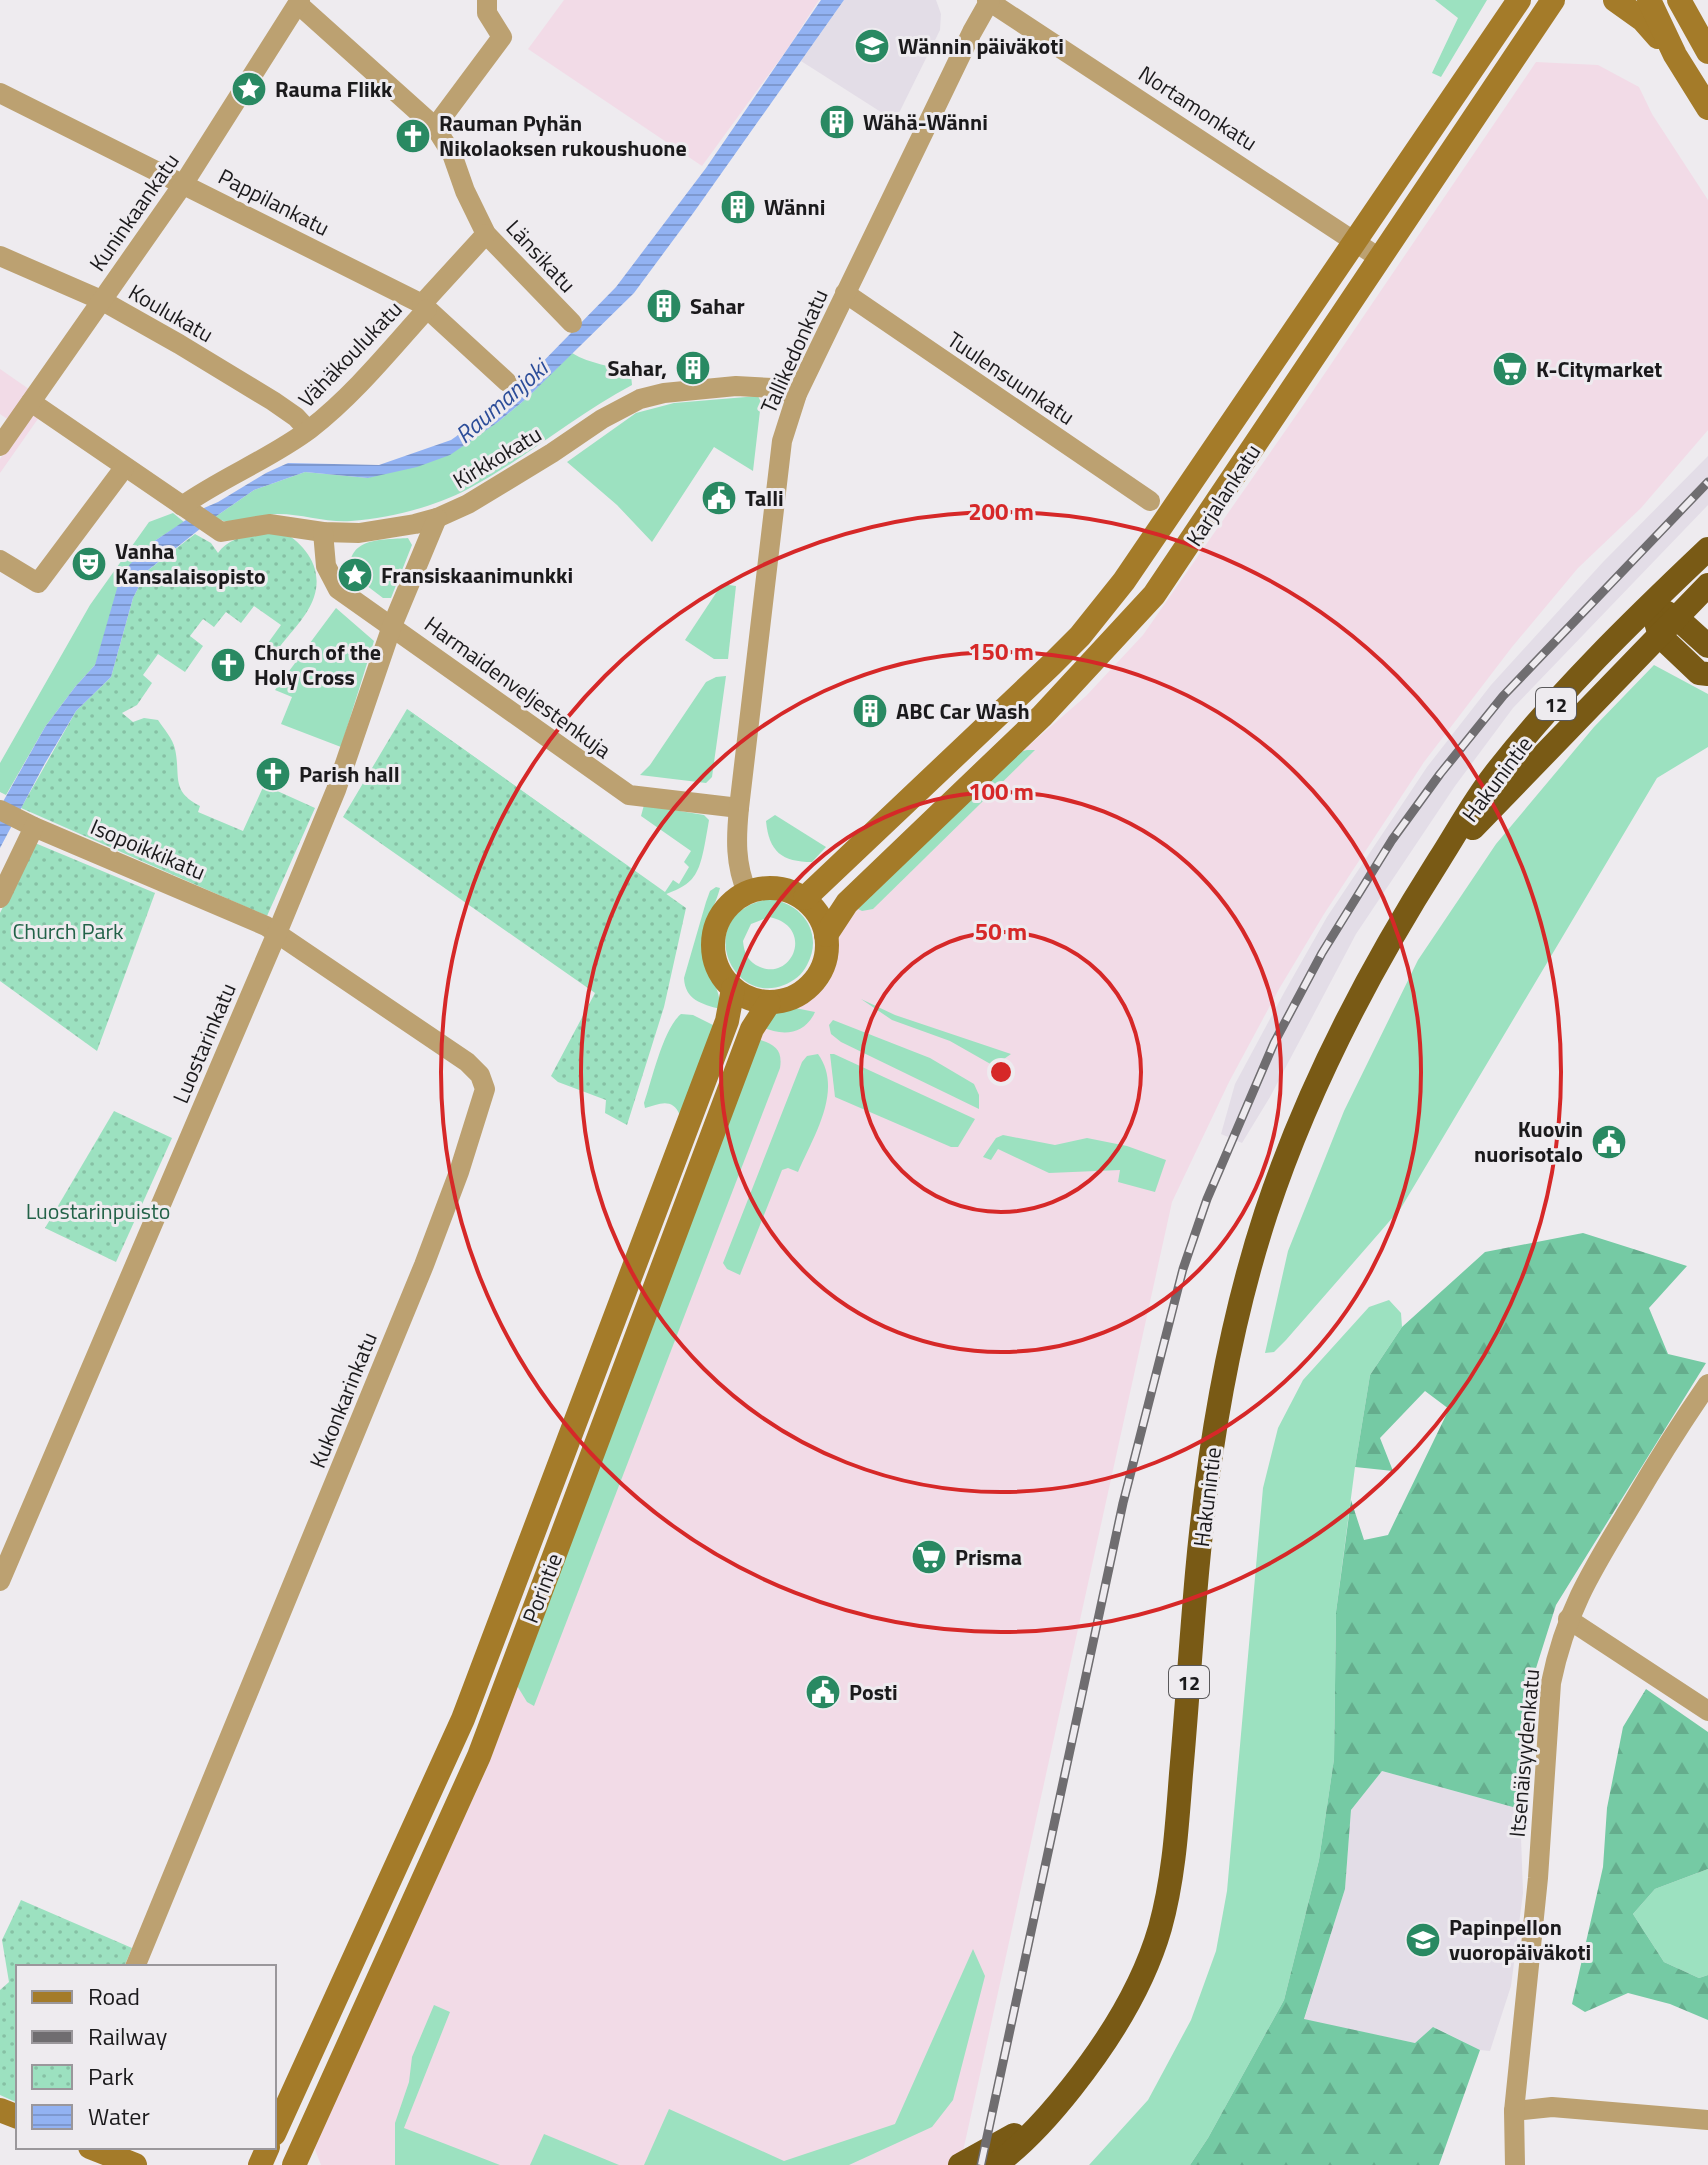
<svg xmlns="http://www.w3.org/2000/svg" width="1708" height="2165" viewBox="0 0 1708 2165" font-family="'Titillium Web',sans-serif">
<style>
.commercial{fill:#f2dbe7}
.built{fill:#e3dde7}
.grass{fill:#9ce1c0;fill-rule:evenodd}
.forest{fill:url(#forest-firs)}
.park{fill:url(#park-dots)}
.water{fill:url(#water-rules)}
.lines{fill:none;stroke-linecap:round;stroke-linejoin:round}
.minor{stroke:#bca171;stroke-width:20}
.secondary{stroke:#a47b29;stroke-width:24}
.trunk{stroke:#795a15;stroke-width:24}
.rail-casing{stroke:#6f6d70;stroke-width:9}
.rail{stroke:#eeebef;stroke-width:6;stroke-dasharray:18;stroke-linecap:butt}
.ring{fill:none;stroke:#d62828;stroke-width:4}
.labels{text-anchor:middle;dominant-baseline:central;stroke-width:6;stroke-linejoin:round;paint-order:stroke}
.shield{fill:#eeebef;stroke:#5a595b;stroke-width:2}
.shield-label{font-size:20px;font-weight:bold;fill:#1b1a1c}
.poi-label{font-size:22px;font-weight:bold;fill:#1b1a1c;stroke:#eeebef;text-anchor:start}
.street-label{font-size:22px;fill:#1b1a1c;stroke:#eeebef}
.park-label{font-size:22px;fill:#226248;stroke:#eeebef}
.water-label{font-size:24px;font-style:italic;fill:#2c4d99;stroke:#eeebef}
.centre{fill:#d62828;stroke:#eeebef;stroke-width:4}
.ring-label{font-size:24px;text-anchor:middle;font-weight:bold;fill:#d62828;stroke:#eeebef;stroke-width:6;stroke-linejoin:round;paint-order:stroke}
</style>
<defs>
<pattern id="forest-firs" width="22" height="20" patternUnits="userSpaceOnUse" patternTransform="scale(2)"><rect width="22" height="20" fill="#75caa4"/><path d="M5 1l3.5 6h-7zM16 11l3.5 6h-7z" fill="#65ad8d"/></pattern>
<pattern id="park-dots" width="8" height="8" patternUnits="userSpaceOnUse" patternTransform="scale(2)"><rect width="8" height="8" fill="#9ce1c0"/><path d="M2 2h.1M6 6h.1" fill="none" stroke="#86c0a4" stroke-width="1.8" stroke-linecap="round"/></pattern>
<pattern id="water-rules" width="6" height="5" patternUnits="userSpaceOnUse" patternTransform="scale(2)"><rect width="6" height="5" fill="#92b2f2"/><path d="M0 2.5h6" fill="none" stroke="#7d98cf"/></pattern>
</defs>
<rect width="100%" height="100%" fill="#eeebef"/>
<g class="commercial">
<polygon points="564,0 819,0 786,51 702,166 528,49"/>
<polygon points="1536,62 1598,65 1639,87 1652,114 1708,200 1708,430 1641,508 1578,568 1512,647 1424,762 1324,914 1279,989 1229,1082 1172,1202 960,2165 321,2165 314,2147 485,1772 757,1039 775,1014 808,1002 828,984 835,964 836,944 843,929 858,908 1011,761 1086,696 1143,635 1304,404"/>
<polygon points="0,369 49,403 0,473 0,459 21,428 0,414"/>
</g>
<g class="built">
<polygon points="844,0 936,0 941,14 940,30 895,121 801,61"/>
<polygon points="1708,456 1708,505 1513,708 1455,786 1356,934 1270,1097 1242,1143 1221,1134 1235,1084 1285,991 1327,917 1427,767 1491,685 1603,562"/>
<polygon points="1382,1771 1520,1809 1523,1893 1511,1986 1490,2051 1480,2050 1434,2027 1415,2043 1304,2020 1345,1889 1351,1810"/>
</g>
<g class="grass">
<polygon points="1435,0 1487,0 1441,77 1432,73 1458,18"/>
<path d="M572 353C591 365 611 364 631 375L632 385C575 415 525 459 468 489 434 507 390 518 351 521 328 523 302 514 279 514 256 513 237 531 215 517L254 490 305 472 368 478 498 422 527 398Z"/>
<polygon points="758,396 761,402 753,471 714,447 652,542 617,505 567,462 636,413 674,403"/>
<polygon points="173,513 184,522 156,540 95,665 75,687 45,727 6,795 0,792 0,763 90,605 149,522"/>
<path d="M408 538 412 545 391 598H383L350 573C347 537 380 540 408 538Z"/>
<polygon points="722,584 736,586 728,659 714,659 685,640"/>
<polygon points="336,608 374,641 341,747 281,724 292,697 275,690"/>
<polygon points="1654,665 1708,694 1708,747 1657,778 1401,1208 1286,1340 1274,1352 1265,1353 1288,1251 1344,1111 1418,960 1496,844 1594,727"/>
<polygon points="726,676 712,777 706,783 640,775 650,765 706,682 716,677"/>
<path d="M407 709 665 892 673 880 679 884 689 867 684 862 691 851 641 816 644 805 704 815 709 820C698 885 699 884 636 904Z"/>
<polygon points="1027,750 1035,750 873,909 862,911 858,909 1020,752"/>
<path d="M775 815 826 847 812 862C782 862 769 852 766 821Z"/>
<path d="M716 887 720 888C714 911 699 931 703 955 707 975 721 987 720 1009 702 1004 685 1000 684 978L706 902 710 891Z"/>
<path d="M769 899C803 903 824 934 807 965 802 975 794 981 784 985 730 1007 692 913 769 899ZM769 917C815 926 793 981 760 967 748 962 744 953 743 941L751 924Z"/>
<polygon points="861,999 895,1015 1011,1054 994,1066 950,1041 892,1020"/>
<path d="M790 1007 815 1012C805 1034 784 1037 762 1027L775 1014Z"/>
<path d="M681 1014 693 1015 715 1026 680 1115C672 1097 659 1104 645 1108L644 1103C652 1080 663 1029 681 1014Z"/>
<polygon points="833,1020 930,1058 974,1084 979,1095 979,1109 841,1042 831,1034 829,1025"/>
<path d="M757 1039C774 1044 783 1049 780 1068L534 1706 527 1702 516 1684Z"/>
<path d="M818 1054C844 1090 813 1137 798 1172L788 1168 782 1170 740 1275 727 1269 723 1263 802 1062 807 1056Z"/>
<polygon points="830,1054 834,1054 975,1119 958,1147 951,1147 835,1097"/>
<polygon points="1003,1135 1055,1145 1087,1138 1127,1146 1166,1160 1155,1192 1118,1182 1120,1170 1049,1173 998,1149 991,1160 983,1157 996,1138"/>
<polygon points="1389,1300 1401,1313 1402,1327 1370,1375 1355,1467 1336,1612 1334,1759 1319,1860 1284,2000 1208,2138 1190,2165 1089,2165 1148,2100 1191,2020 1216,1951 1227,1891 1263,1488 1278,1428 1303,1380 1369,1307"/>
<polygon points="1708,1869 1708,1975 1699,1978 1664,1962 1633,1914 1655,1889"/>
<polygon points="973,1949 985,1976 953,2100 932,2127 849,2165 644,2165 669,2109 784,2161 895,2124"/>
<polygon points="434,2005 450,2012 404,2128 500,2165 395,2165 395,2123 409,2082 412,2057"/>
<polygon points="544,2134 619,2165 530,2165"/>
</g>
<g class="forest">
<polygon points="1583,1233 1687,1266 1649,1308 1668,1354 1706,1363 1556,1605 1531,1684 1521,1759 1520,1809 1382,1771 1351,1810 1345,1889 1304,2019 1415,2043 1433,2027 1480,2050 1439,2165 1190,2165 1208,2138 1284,2000 1319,1860 1334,1759 1336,1612 1351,1500 1364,1540 1388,1535 1449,1409 1425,1391 1380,1438 1393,1471 1355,1467 1370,1375 1402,1327 1485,1252"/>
<polygon points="1646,1689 1708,1732 1708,1869 1655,1889 1633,1914 1664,1962 1699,1978 1708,1975 1708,2020 1670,2004 1628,1993 1585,2012 1572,2004 1603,1867 1607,1808 1623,1727"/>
</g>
<g class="park">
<path d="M280 530C304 543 324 567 314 597 308 616 289 634 278 649L268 643 281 625 254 606 241 623 226 612 214 627 203 619 190 636 203 646 185 672 158 654 143 675 152 683 137 705 122 713 133 722 144 718 158 720C164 729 173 739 175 749 181 776 170 791 200 806L198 812 243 831 264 785 315 808 267 916 21 808 76 711 111 677 133 598 147 571 195 534 211 543 218 553C231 534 259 534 280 530Z"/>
<polygon points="407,709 686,908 664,1007 627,1125 605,1113 606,1100 558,1082 551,1076 595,993 343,817"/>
<polygon points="35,843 155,893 97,1051 0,981 0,913"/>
<polygon points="114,1111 172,1138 116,1262 45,1228"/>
<polygon points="21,1900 132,1948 124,1967 18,1967 18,2103 0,2095 0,1990 9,1982 2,1940"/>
</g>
<polygon class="water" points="821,0 844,0 694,212 634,293 527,398 498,422 450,455 417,467 368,478 305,472 254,490 215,517 147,571 133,598 111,677 76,711 44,765 0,848 0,807 45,727 75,687 95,665 118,585 130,564 156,540 204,508 218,502 266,473 288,463 379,465 451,440 471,426 525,380 616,287 706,168"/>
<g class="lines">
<g class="minor">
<polyline points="987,0 1381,259"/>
<polyline points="298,4 435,127 452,154 465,191 486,234 572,323"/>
<polyline points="0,93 422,304 507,382"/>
<polyline points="435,127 502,37 487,13 487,0"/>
<polyline points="0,256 101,300 179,344 273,401 296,417 308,430"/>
<polyline points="845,293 1150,501"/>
<polyline points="422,304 486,234"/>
<polyline points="31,402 221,532 269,524 323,532 359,533 415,524 437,518 468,504 552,453 602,419 640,399 664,393 736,386 772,388 797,394"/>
<polyline points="0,446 184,183 300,0"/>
<path d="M182 506C223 477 270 459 310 429 354 395 390 350 427 309"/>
<polyline points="323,532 326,566 338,589 629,795 739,808"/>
<polyline points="0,560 38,583 124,468"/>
<polyline points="0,810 34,827 266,926 467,1062 480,1075 485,1089 459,1172 424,1265 135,1967"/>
<path d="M747 892C735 864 736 838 739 808L782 441 797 394 972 32 990 0"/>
<polyline points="0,898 34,827"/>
<polyline points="0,1581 277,933 336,790 392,626 437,518"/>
<polyline points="1568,1619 1708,1711"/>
<polyline points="1514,2111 1552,2107 1708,2120"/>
<path d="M1515 2165 1514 2111 1538 1878 1551 1683C1566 1609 1594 1567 1632 1504 1656 1463 1681 1423 1708 1384"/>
</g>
<g class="secondary">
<polyline points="1615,0 1643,20 1658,37"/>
<polyline points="1649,0 1675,55 1708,108"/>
<polyline points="1679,0 1708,52"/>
<circle cx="770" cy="945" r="57"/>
<polyline points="805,898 1051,665 1080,636 1124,581 1519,0"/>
<polyline points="826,935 847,903 1042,716 1154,595 1553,0"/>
<polyline points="0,2110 18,2117"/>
<polyline points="274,2134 463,1719 727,1021 733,989"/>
<polyline points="90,2147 135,2165"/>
<polyline points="260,2165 268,2147"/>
<polyline points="294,2165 479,1756 752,1029 769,1003"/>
</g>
<g class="trunk">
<polyline points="1663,611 1677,618 1708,646"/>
<polyline points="1656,622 1660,636 1699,673 1708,674"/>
<polyline points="1473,828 1708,585"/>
<polyline points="960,2165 1014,2135"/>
<path d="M995 2165C1023 2145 1050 2115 1072 2087 1110 2039 1143 1987 1160 1928 1174 1878 1177 1825 1181 1774 1187 1707 1191 1640 1197 1573 1208 1452 1228 1329 1266 1213 1307 1089 1369 970 1439 860 1457 832 1473 802 1494 775 1557 694 1633 620 1708 549"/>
</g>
<defs>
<polyline id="rail" points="981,2165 1123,1503 1183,1269 1207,1199 1274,1043 1322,953 1392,840 1440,774 1503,696 1708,482"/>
</defs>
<use href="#rail" class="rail-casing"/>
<use href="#rail" class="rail"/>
</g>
<g class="ring">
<circle cx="1001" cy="1072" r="140"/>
<circle cx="1001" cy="1072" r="280"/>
<circle cx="1001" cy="1072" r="420"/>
<circle cx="1001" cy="1072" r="560"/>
</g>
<defs>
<symbol id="school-disc" viewBox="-11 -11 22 22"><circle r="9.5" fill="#298962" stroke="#eeebef"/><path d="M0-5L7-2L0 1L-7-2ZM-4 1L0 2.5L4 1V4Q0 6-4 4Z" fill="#fff"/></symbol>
<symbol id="sight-disc" viewBox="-11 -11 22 22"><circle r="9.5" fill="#298962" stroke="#eeebef"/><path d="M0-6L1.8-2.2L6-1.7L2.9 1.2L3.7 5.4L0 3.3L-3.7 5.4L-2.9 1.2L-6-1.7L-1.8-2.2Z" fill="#fff"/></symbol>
<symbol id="building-disc" viewBox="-11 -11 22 22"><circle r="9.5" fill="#298962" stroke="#eeebef"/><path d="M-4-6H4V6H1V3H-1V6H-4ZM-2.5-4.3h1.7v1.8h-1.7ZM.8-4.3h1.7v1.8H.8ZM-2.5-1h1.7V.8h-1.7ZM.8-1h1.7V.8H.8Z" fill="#fff"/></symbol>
<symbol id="church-disc" viewBox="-11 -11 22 22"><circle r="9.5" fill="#298962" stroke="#eeebef"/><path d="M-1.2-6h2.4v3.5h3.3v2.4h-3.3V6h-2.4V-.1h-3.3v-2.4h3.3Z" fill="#fff"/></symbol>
<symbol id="supermarket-disc" viewBox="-11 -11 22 22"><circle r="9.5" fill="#298962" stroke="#eeebef"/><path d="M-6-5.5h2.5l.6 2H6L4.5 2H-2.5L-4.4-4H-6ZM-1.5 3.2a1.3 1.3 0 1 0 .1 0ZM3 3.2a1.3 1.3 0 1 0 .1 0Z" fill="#fff"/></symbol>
<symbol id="civic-disc" viewBox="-11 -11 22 22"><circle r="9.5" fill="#298962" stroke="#eeebef"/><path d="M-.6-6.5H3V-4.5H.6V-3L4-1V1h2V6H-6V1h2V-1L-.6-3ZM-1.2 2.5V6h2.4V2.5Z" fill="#fff"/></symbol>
<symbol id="theatre-disc" viewBox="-11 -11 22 22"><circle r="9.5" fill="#298962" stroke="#eeebef"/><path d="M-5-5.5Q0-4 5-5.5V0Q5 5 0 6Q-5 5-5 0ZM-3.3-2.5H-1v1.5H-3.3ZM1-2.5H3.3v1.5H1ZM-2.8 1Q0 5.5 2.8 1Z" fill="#fff"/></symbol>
</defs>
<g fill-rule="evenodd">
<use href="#school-disc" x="852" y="26" width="40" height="40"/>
<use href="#sight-disc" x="229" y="69" width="40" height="40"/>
<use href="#building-disc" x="817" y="102" width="40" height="40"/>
<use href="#church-disc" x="393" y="116" width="40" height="40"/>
<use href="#building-disc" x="718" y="187" width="40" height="40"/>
<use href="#building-disc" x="644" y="286" width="40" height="40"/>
<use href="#building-disc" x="673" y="348" width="40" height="40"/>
<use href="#supermarket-disc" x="1490" y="349" width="40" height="40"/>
<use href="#civic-disc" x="699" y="478" width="40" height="40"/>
<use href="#theatre-disc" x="69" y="544" width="40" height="40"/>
<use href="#sight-disc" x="335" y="555" width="40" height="40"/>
<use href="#church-disc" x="208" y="645" width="40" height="40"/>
<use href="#building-disc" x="850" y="691" width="40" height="40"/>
<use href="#church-disc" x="253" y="754" width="40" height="40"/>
<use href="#civic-disc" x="1589" y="1122" width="40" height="40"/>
<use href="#supermarket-disc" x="909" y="1537" width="40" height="40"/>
<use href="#civic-disc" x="803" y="1672" width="40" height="40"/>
<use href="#school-disc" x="1403" y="1920" width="40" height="40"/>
</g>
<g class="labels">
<g class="shield">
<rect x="1536" y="688" width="40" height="32" rx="6"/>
<rect x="1169" y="1666" width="40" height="32" rx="6"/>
</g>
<g class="shield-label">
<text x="1556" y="704">12</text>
<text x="1189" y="1682">12</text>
</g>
<g class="poi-label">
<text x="898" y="46">Wännin päiväkoti</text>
<text x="275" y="89">Rauma Flikk</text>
<text x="863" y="122">Wähä-Wänni</text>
<text x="439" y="123">Rauman Pyhän<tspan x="439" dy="25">Nikolaoksen rukoushuone</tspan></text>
<text x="764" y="207">Wänni</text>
<text x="690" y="306">Sahar</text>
<text x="667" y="368" text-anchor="end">Sahar,</text>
<text x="1536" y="369">K-Citymarket</text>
<text x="745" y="498">Talli</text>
<text x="115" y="551">Vanha<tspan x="115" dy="25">Kansalaisopisto</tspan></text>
<text x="381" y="575">Fransiskaanimunkki</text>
<text x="254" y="652">Church of the<tspan x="254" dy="25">Holy Cross</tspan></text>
<text x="896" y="711">ABC Car Wash</text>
<text x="299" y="774">Parish hall</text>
<text x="1583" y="1129" text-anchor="end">Kuovin<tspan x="1583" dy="25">nuorisotalo</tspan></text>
<text x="955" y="1557">Prisma</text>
<text x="849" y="1692">Posti</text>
<text x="1449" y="1927">Papinpellon<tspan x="1449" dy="25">vuoropäiväkoti</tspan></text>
</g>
<g class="street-label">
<text transform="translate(1198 108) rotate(33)">Nortamonkatu</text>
<text transform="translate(274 202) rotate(27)">Pappilankatu</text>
<text transform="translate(134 212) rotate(-55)">Kuninkaankatu</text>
<text transform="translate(541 256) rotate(47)">Länsikatu</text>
<text transform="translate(171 313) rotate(30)">Koulukatu</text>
<text transform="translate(794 351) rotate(-66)">Tallikedonkatu</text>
<text transform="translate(350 354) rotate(-46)">Vähäkoulukatu</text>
<text transform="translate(1011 378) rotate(34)">Tuulensuunkatu</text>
<text transform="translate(497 457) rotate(-31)">Kirkkokatu</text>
<text transform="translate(1223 495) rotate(-57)">Karjalankatu</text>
<text transform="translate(518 687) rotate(36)">Harmaidenveljestenkuja</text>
<text transform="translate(1497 779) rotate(-53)">Hakunintie</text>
<text transform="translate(148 849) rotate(23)">Isopoikkikatu</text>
<text transform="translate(204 1043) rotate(-67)">Luostarinkatu</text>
<text transform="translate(343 1400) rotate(-68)">Kukonkarinkatu</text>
<text transform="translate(1207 1497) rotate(-83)">Hakunintie</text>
<text transform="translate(542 1588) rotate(-69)">Porintie</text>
<text transform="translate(1524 1753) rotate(-85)">Itsenäisyydenkatu</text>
</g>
<g class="park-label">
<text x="68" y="931">Church Park</text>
<text x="98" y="1211">Luostarinpuisto</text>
</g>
<g class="water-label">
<text transform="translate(501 401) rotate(-41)">Raumanjoki</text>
</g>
</g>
<circle cx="1001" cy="1072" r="12" class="centre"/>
<g class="ring-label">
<text x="1001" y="520">200 m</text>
<text x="1001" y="660">150 m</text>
<text x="1001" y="800">100 m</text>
<text x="1001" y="940">50 m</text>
</g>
<rect x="16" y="1965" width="260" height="184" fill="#eeebef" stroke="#9a979b" stroke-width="2"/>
<rect x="32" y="1991" width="40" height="12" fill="#a47b29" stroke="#9a979b" stroke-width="2"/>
<text x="88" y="2005" font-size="24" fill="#1b1a1c">Road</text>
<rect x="32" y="2031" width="40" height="12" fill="#6f6d70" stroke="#9a979b" stroke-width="2"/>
<text x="88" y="2045" font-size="24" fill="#1b1a1c">Railway</text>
<rect x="32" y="2065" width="40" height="24" fill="url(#park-dots)" stroke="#9a979b" stroke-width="2"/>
<text x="88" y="2085" font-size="24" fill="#1b1a1c">Park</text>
<rect x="32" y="2105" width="40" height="24" fill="url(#water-rules)" stroke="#9a979b" stroke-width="2"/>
<text x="88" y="2125" font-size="24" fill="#1b1a1c">Water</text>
</svg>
